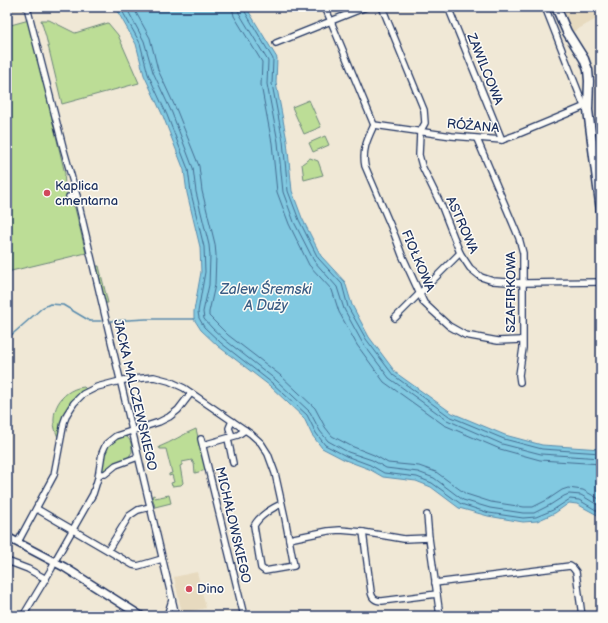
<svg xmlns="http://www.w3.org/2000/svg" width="608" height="623" viewBox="0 0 608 623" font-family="'Balsamiq Sans',sans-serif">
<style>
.built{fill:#e7dabf}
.green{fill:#bcdd96;stroke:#6c867a}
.water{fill:#81c9e1;stroke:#588bad}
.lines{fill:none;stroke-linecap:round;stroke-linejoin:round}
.shore{stroke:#446d92;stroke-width:1}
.stream{stroke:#588bad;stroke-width:1.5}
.minor-casing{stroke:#1b2f5e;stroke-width:8}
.tertiary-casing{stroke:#1b2f5e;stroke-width:10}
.secondary-casing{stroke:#1b2f5e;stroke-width:11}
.minor{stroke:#fdfcf7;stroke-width:5.5}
.tertiary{stroke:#fdfcf7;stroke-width:7}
.secondary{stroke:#fdfcf7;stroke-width:8}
.poi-dot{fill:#d1495b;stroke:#fdfcf7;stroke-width:1.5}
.labels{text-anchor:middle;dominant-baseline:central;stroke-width:3;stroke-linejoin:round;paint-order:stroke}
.street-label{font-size:13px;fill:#1b2f5e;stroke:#fdfcf7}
.poi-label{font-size:13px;fill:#1b2f5e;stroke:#fdfcf7;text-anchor:start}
.water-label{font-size:14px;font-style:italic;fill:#3a5d85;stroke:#fdfcf7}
</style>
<rect width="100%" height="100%" fill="#f0e8d6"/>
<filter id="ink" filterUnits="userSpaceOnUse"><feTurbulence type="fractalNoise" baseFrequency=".025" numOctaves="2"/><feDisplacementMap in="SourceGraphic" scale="8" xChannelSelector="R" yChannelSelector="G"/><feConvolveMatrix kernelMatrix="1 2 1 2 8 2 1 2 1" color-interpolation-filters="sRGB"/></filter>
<g filter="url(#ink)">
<g class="built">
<polygon points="562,7 588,7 598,18 573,32"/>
<polygon points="197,572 206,608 182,613 174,577"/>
</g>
<g class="green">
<path d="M29 20 65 174C63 183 68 202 75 208L86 253 7 272V26Z"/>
<polygon points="41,20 49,20 75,33 108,23 118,35 139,83 62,104 46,37"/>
<polygon points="309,100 321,127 304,134 292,107"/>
<polygon points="325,136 329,145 313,152 309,143"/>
<polygon points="310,158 318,161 323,175 304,180 302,164"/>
<polygon points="97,266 99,266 108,303 105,303"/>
<path d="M78 388 84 387 86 389 78 396 58 437C48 417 57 394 78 388Z"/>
<path d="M196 429 206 470 195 473 194 463H193L192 460 182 462V465L180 466 183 483 181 485 172 486 171 483 174 482 172 475 169 476V474L172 473 166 449H160L159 447C172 442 183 434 196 429Z"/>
<path d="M124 435C131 439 132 444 132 452L128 458 113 464 103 471 102 470C104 451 105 443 124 435Z"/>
<polygon points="154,495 155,498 169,495 171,503 155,507 152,496"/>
</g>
<polygon class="water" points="115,7 246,7 277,58 276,83 287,141 292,191 302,218 321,256 345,282 352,305 369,337 396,373 452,413 505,435 542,445 601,449 601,517 577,504 569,503 555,513 537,521 523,522 488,516 459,508 431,487 416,481 383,477 369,469 345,460 322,448 312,435 304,418 270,386 218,346 201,330 194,319 194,311 201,272 200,247 187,193 184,170 163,116 144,75 136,44"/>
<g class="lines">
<g class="shore">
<polyline points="120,7 140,43 148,74 167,115 188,169 191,193 204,247 205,272 198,312 199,318 204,327 221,343 272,383 307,415 316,433 325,445 346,456 370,465 384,473 417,477 432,483 461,504 489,513 523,518 536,517 553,510 570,499 579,500 601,513"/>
<polyline points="126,7 144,41 153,72 172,113 193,168 196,192 209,245 210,256 209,285 203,312 204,319 212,328 224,339 276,380 310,412 320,431 328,441 348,452 372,460 386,468 418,472 434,478 463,500 490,508 523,513 534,513 550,505 564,496 569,494 581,495 601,507"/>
<polyline points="133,7 150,38 158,70 177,111 199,166 202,191 215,244 216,255 215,285 209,312 209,316 228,335 280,375 315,408 325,427 332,436 351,446 374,455 388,463 419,466 436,472 466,494 491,502 524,507 533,507 547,500 562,490 568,488 583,490 601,500"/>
<polyline points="232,7 234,16 262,62 261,85 272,143 277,192 289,224 309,265 332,290 339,312 357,345 384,382 444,425 500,449 540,460 601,464"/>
<polyline points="238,7 239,13 268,61 267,84 278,142 283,192 294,222 314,261 337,287 344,309 362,342 389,378 447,420 502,444 541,454 601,458"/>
<polyline points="243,7 244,10 273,59 272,84 283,141 288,191 299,220 318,258 342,284 348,307 366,339 393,375 449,416 504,439 542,449 601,453"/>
</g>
<g class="stream">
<polyline points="111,321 146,319 194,319"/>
<polyline points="7,339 42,308 50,304 63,305 90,321 101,321"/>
</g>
<defs>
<g id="minor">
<polyline points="27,7 63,147 76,193 176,616"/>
<polyline points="325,7 374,125"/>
<polyline points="382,7 424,110 425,123 420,132 419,155 422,166 442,207 460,253 470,268 481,277 493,281 523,283 601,282"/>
<polyline points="448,7 502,140"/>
<polyline points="545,7 584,106"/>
<polyline points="276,43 366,7"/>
<path d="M374 125C367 140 362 150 365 166L395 236 402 255 424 303 449 326 465 335 498 341 522 340"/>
<polyline points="374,125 452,136 502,140 516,135 588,105"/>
<polyline points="477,139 519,238 523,253 523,348 519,375 520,382"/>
<polyline points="69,197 77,196"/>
<polyline points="395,318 460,253"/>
<polyline points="232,436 229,428 232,421"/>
<polyline points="201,439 244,616"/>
<polyline points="228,439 233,463"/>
<polyline points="203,445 238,435 245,430"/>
<polyline points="99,474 105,474 116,465 138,457"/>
<polyline points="37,509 133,565 138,566 162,559"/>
<polyline points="427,515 429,538 440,616"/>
<path d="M363 532 371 592C372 599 376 601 382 601L437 594"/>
<polyline points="289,539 328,531 340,530 363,532 404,539 429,538"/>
<path d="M18 542 54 475 64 422 67 414 74 403 83 394 97 387 124 380 154 377 169 381 184 388 251 434 261 443 268 454 275 473 285 518 294 566 265 571 261 568 254 526C258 517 273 507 282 504"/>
<polyline points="108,550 129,516 138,510 150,507"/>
<polyline points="7,561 28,569 46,579"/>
<polyline points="435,583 570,566 573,568 576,572 582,616"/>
<polyline points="23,616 52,568 56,559 93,494 98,478 102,453 106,444 116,436 159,422 169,417 178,410 191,393"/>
<polyline points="167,616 172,600"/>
</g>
<polyline id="tertiary" points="7,537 64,567 141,616"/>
<polyline id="secondary" points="556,7 567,32 584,59 588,70 589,81 588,110 601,211"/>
</defs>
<use href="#minor" class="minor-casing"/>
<use href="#tertiary" class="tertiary-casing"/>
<use href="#secondary" class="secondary-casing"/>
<use href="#minor" class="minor"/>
<use href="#tertiary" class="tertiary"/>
<use href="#secondary" class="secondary"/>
</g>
</g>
<g class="poi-dot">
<circle cx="47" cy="193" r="4"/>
<circle cx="189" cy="589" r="4"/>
</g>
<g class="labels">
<g class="street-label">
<text transform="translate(485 69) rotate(68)">ZAWILCOWA</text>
<text transform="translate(473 126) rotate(5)">RÓŻANA</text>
<text transform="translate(462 225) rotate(66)">ASTROWA</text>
<text transform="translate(418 261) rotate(67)">FIOŁKOWA</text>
<text transform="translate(511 292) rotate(-90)">SZAFIRKOWA</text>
<text transform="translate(135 395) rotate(77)">JACKA MALCZEWSKIEGO</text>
<text transform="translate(233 525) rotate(77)">MICHAŁOWSKIEGO</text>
</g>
<g class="poi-label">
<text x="55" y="186">Kaplica<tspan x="55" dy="15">cmentarna</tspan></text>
<text x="197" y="589">Dino</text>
</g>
<g class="water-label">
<text x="266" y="289">Zalew Śremski<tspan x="266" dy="16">A Duży</tspan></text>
</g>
</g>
<rect width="608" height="623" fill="none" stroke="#fdfcf7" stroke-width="24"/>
<rect x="12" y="12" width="584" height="599" fill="none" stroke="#1b2f5e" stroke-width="1.5" filter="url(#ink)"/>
</svg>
